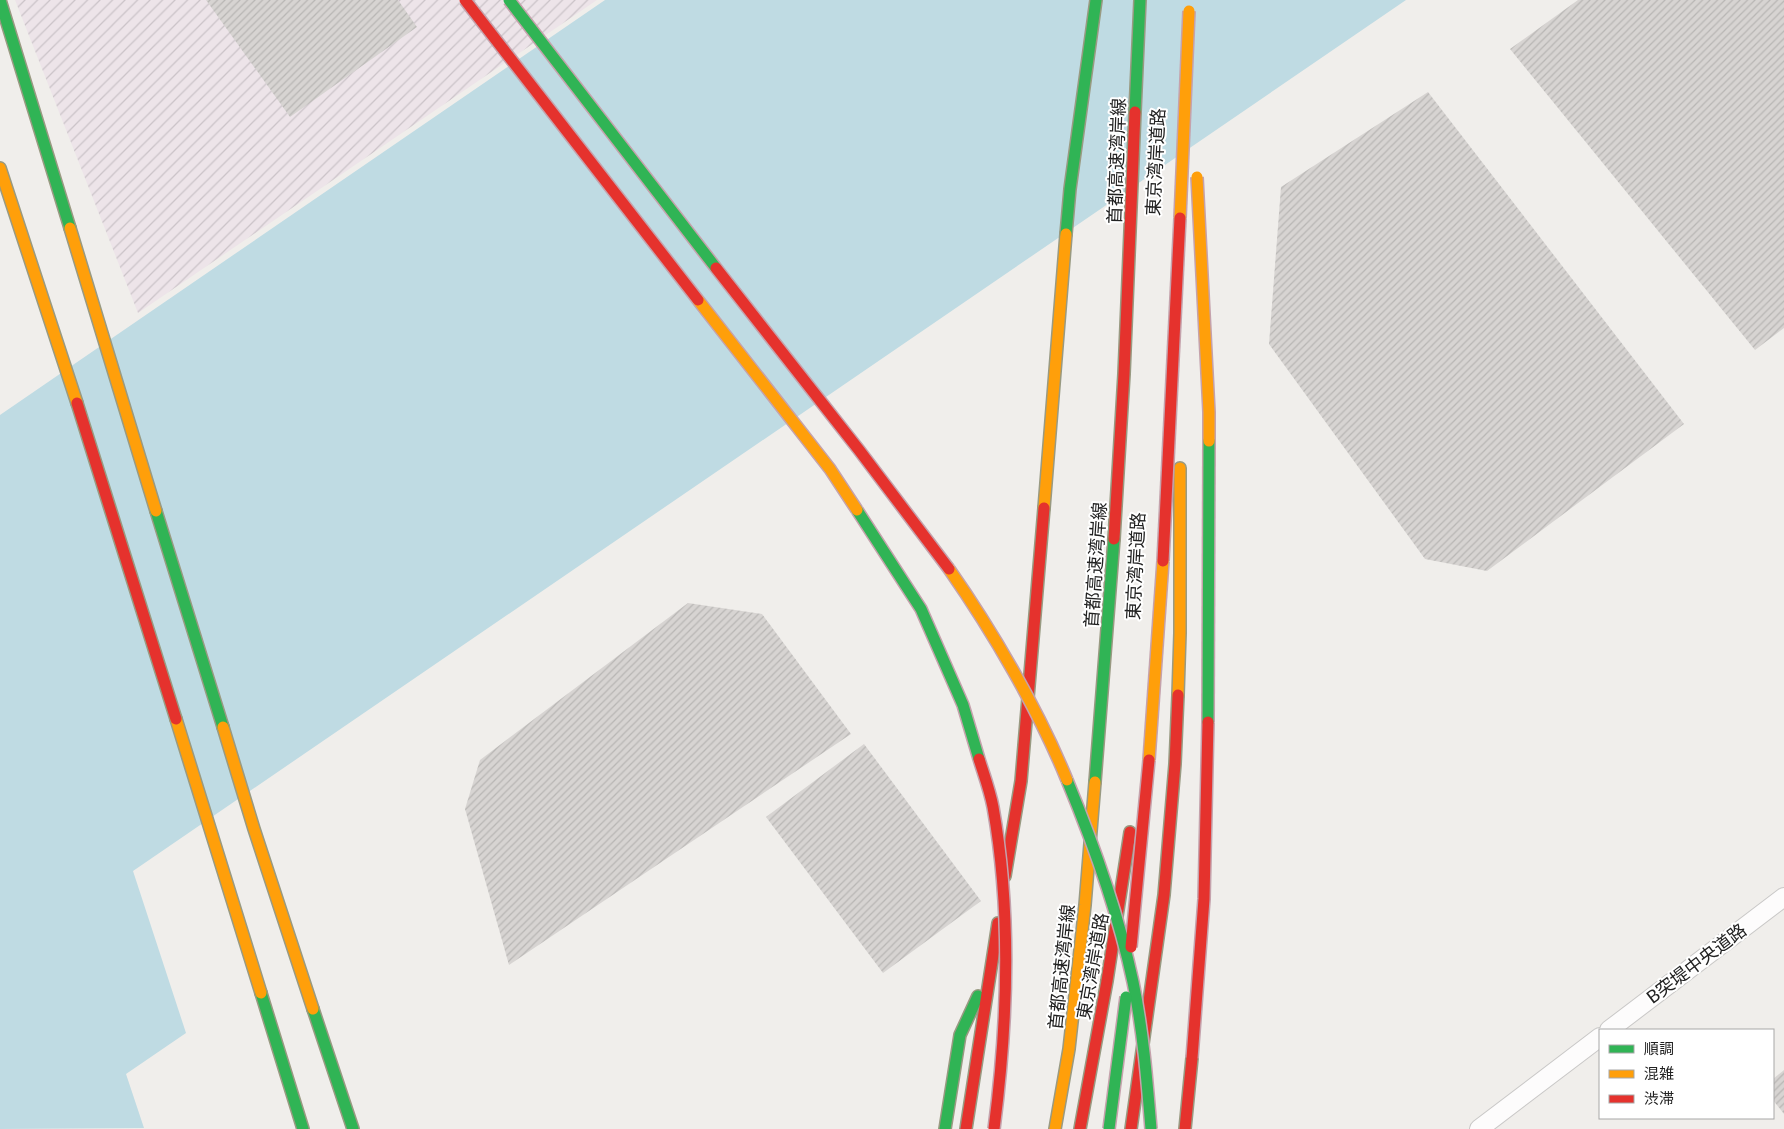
<svg xmlns="http://www.w3.org/2000/svg" width="1784" height="1129" viewBox="0 0 1784 1129" font-family="Lato,'Noto Sans JP',sans-serif">
<style>
.industrial{fill:url(#industrial-furrows)}
.water{fill:#bfdbe3}
.building{fill:url(#building-hatch)}
.lines{fill:none;stroke-linecap:round;stroke-linejoin:round}
.lane-casing{stroke:#c9c8c7;stroke-width:20}
.fast-casing{stroke:#999a82;stroke-width:14}
.slow-casing{stroke:#999a82;stroke-width:14}
.jam-casing{stroke:#999a82;stroke-width:14}
.lane{stroke:#fdfcfc;stroke-width:18}
.fast{stroke:#30b455;stroke-width:11}
.slow{stroke:#ff9f0a;stroke-width:11}
.jam{stroke:#e5322d;stroke-width:11}
.fast-bridge-casing{stroke:#c5a2ac;stroke-width:14;stroke-linecap:butt}
.slow-bridge-casing{stroke:#c5a2ac;stroke-width:14;stroke-linecap:butt}
.jam-bridge-casing{stroke:#c5a2ac;stroke-width:14;stroke-linecap:butt}
.fast-bridge{stroke:#30b455;stroke-width:11}
.slow-bridge{stroke:#ff9f0a;stroke-width:11}
.jam-bridge{stroke:#e5322d;stroke-width:11}
.labels{text-anchor:middle;dominant-baseline:central;stroke-width:4;stroke-linejoin:round;paint-order:stroke}
.street-label{font-size:18px;fill:#222;stroke:#fff}
</style>
<defs>
<pattern id="industrial-furrows" width="10" height="10" patternUnits="userSpaceOnUse" patternTransform="scale(1.25)"><rect width="10" height="10" fill="#ede4e9"/><path d="M-1 1l2-2M0 10L10 0M9 11l2-2" fill="none" stroke="#cbc3c8"/></pattern>
<pattern id="building-hatch" width="6" height="6" patternUnits="userSpaceOnUse" patternTransform="scale(1.25)"><rect width="6" height="6" fill="#d7d4d2"/><path d="M-1 1l2-2M0 6l6-6M5 7l2-2" fill="none" stroke="#b8b6b4"/></pattern>
</defs>
<rect width="100%" height="100%" fill="#f0eeeb"/>
<polygon class="industrial" points="15,0 597,0 138,313"/>
<polygon class="water" points="605,0 1406,0 133,871 186,1033 126,1074 144,1128 0,1129 0,415"/>
<g class="building">
<polygon points="206,0 398,0 417,27 290,117"/>
<polygon points="1578,0 1784,0 1784,328 1755,350 1510,49"/>
<polygon points="1428,92 1684,424 1487,571 1425,559 1269,344 1281,187"/>
<polygon points="688,603 762,614 851,734 509,965 465,809 480,760"/>
<polygon points="864,744 981,901 883,973 766,817"/>
<polygon points="1784,1070 1784,1114 1773,1100 1773,1079"/>
</g>
<g class="lines">
<defs>
<g id="lane">
<polyline points="1609,1030 1784,897"/>
<polyline points="1479,1129 1600,1037"/>
</g>
<g id="fast">
<polyline points="0,0 70,228"/>
<polyline points="1135,112 1140,0"/>
<polyline points="1066,234 1070,189 1096,0"/>
<polyline points="156,511 223,727"/>
<polyline points="1095,782 1114,539"/>
<polyline points="261,993 303,1129"/>
<polyline points="313,1009 353,1129"/>
<polyline points="945,1129 960,1035 978,996"/>
</g>
<g id="slow">
<polyline points="0,168 77,403"/>
<polyline points="70,228 156,511"/>
<polyline points="1044,508 1066,234"/>
<polyline points="1178,695 1180,633 1180,468"/>
<polyline points="176,719 261,993"/>
<polyline points="223,727 254,829 313,1009"/>
<polyline points="1055,1129 1069,1049 1085,905 1095,782"/>
</g>
<g id="jam">
<polyline points="77,403 176,719"/>
<polyline points="1114,539 1124,374 1135,112"/>
<polyline points="1005,876 1021,781 1044,508"/>
<polyline points="966,1129 998,923"/>
<polyline points="1080,1129 1107,981 1130,832"/>
<polyline points="1131,1129 1164,895 1175,764 1178,695"/>
<polyline points="1185,1129 1192,1058"/>
</g>
</defs>
<use href="#lane" class="lane-casing"/>
<use href="#fast" class="fast-casing"/>
<use href="#slow" class="slow-casing"/>
<use href="#jam" class="jam-casing"/>
<use href="#lane" class="lane"/>
<use href="#fast" class="fast"/>
<use href="#slow" class="slow"/>
<use href="#jam" class="jam"/>
<defs>
<g id="fast-bridge">
<polyline points="509,0 716,268"/>
<polyline points="857,510 921,609 963,705 979,759"/>
<polyline points="1208,722 1209,441"/>
<path d="M1067 780C1094 845 1118 912 1133 982 1143 1030 1147 1080 1151 1129"/>
<polyline points="1109,1129 1126,997"/>
</g>
<g id="slow-bridge">
<polyline points="1197,177 1209,412 1209,441"/>
<polyline points="1180,218 1189,11"/>
<polyline points="698,300 830,469 857,510"/>
<path d="M949 569C993 632 1038 709 1067 780"/>
<polyline points="1149,760 1163,561"/>
</g>
<g id="jam-bridge">
<polyline points="465,0 698,300"/>
<polyline points="716,268 859,450 949,569"/>
<polyline points="1163,561 1180,218"/>
<path d="M979 759C984 775 990 791 993 807 1012 913 1008 1022 994 1129"/>
<polyline points="1131,947 1149,760"/>
<polyline points="1192,1058 1204,899 1208,722"/>
</g>
</defs>
<use href="#fast-bridge" class="fast-bridge-casing"/>
<use href="#slow-bridge" class="slow-bridge-casing"/>
<use href="#jam-bridge" class="jam-bridge-casing"/>
<use href="#fast-bridge" class="fast-bridge"/>
<use href="#slow-bridge" class="slow-bridge"/>
<use href="#jam-bridge" class="jam-bridge"/>
</g>
<g class="labels">
<g class="street-label">
<text transform="translate(1116 161) rotate(-88)">首都高速湾岸線</text>
<text transform="translate(1155 162) rotate(-87)">東京湾岸道路</text>
<text transform="translate(1095 565) rotate(-86)">首都高速湾岸線</text>
<text transform="translate(1135 566) rotate(-87)">東京湾岸道路</text>
<text transform="translate(1696 963) rotate(-37)">B突堤中央道路</text>
<text transform="translate(1092 966) rotate(-80)">東京湾岸道路</text>
<text transform="translate(1061 967) rotate(-84)">首都高速湾岸線</text>
</g>
</g>
<rect x="1599" y="1029" width="175" height="90" fill="#ffffff" stroke="#a7a7a7"/>
<rect x="1609" y="1045" width="25" height="8" fill="#30b455" stroke="#a7a7a7"/>
<text x="1644" y="1054" font-size="15" fill="#222222">順調</text>
<rect x="1609" y="1070" width="25" height="8" fill="#ff9f0a" stroke="#a7a7a7"/>
<text x="1644" y="1079" font-size="15" fill="#222222">混雑</text>
<rect x="1609" y="1095" width="25" height="8" fill="#e5322d" stroke="#a7a7a7"/>
<text x="1644" y="1104" font-size="15" fill="#222222">渋滞</text>
</svg>
